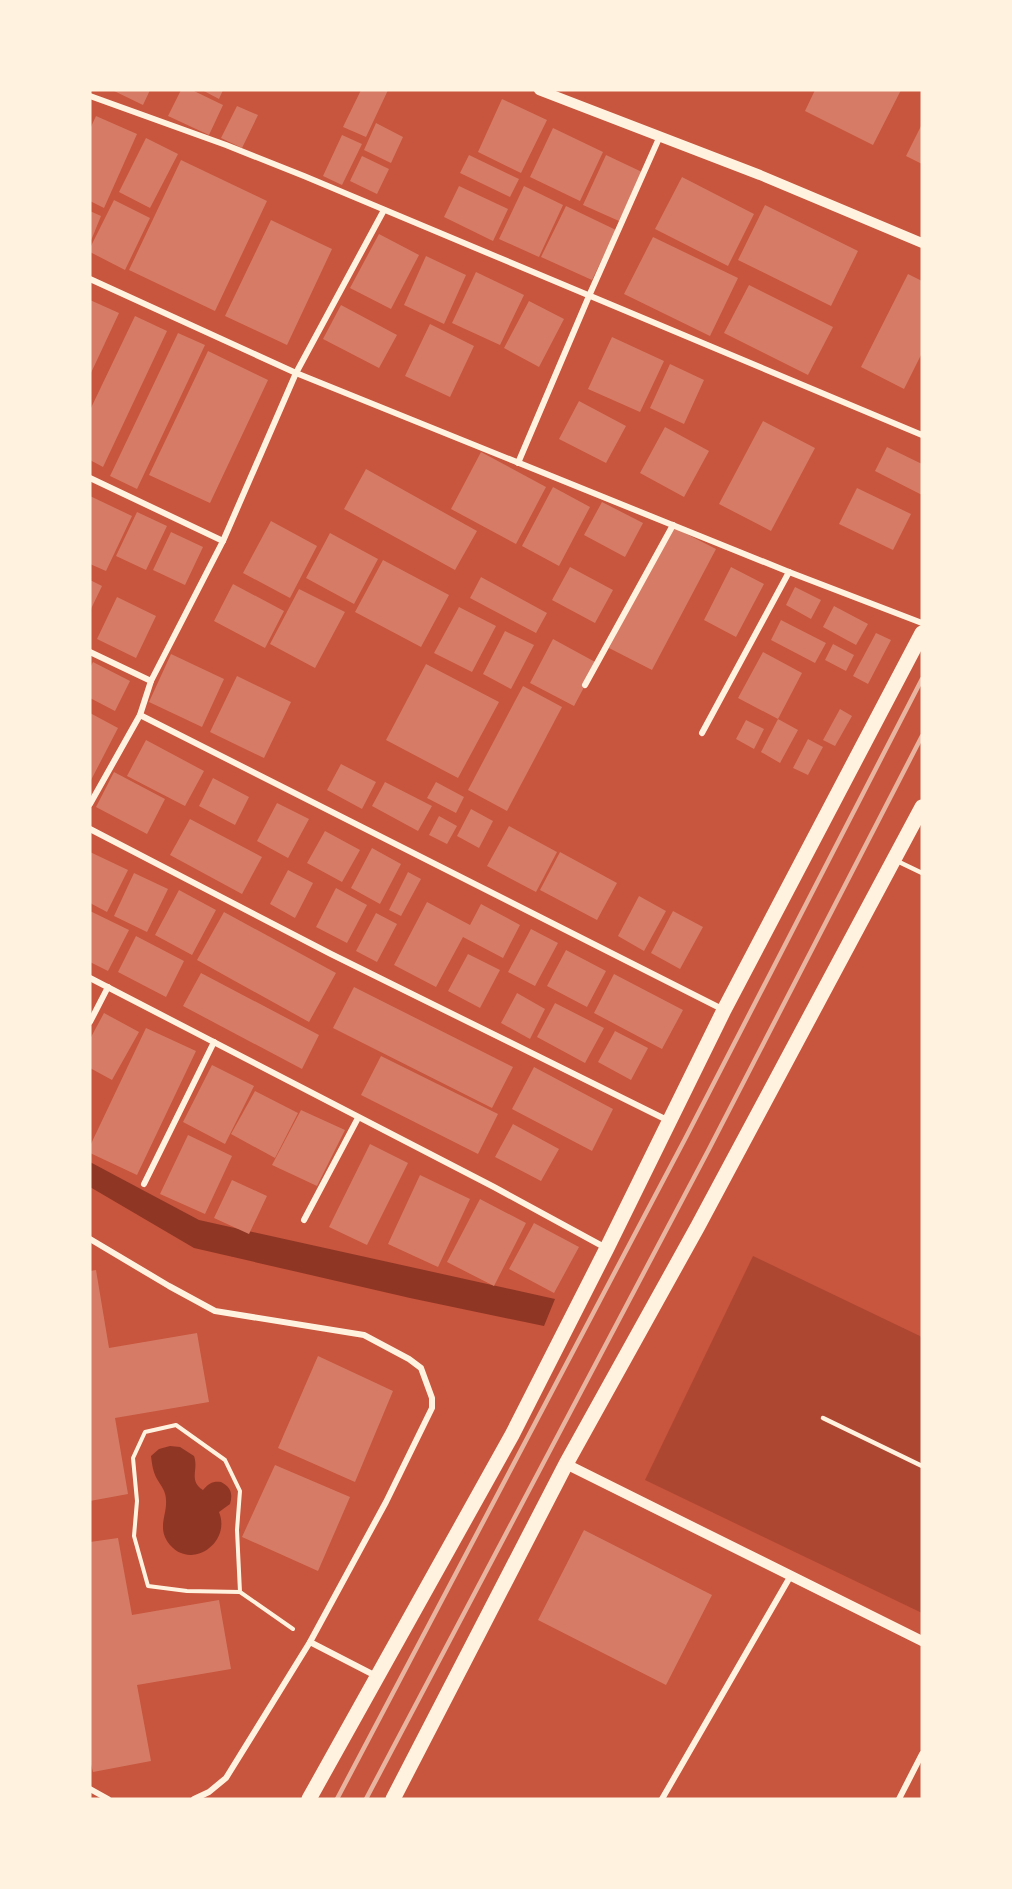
<svg xmlns="http://www.w3.org/2000/svg" width="1012" height="1889" viewBox="0 0 1012 1889" font-family="Georgia,serif">
<style>
.green{fill:#ae4732}
.water{fill:#8f3625}
.building{fill:#d67c66}
.lines{fill:none;stroke-linecap:round;stroke-linejoin:round}
.path{stroke:#fff3e0;stroke-width:4}
.service{stroke:#fff3e0;stroke-width:4.5}
.minor{stroke:#fff3e0;stroke-width:6}
.tertiary{stroke:#fff3e0;stroke-width:10}
.primary{stroke:#fff3e0;stroke-width:15}
.rail{stroke:#e9b49f;stroke-width:4.5}
</style>
<rect width="100%" height="100%" fill="#c8553d"/>
<polygon class="green" points="753,1256 922,1337 922,1613 645,1480"/>
<g class="water">
<polygon points="90,1162 199,1220 555,1299 544,1326 410,1298 194,1248 90,1187"/>
<path d="M170 1446 180 1447 194 1456C199 1470 188 1480 203 1490 209 1483 213 1481 221 1482 231 1487 233 1494 230 1504L219 1512C232 1544 188 1573 167 1541 158 1526 167 1515 166 1500 166 1491 161 1486 157 1479 153 1472 152 1464 151 1456L159 1449Z"/>
</g>
<g class="building">
<polygon points="112,90 150,90 143,105"/>
<polygon points="181,90 192,90 223,105 209,135 168,116"/>
<polygon points="202,90 223,90 219,99"/>
<polygon points="361,90 388,90 366,137 343,127"/>
<polygon points="815,90 901,90 873,145 805,111"/>
<polygon points="502,99 547,120 521,173 478,152"/>
<polygon points="237,106 258,115 242,148 221,138"/>
<polygon points="96,116 137,134 104,208 90,201 90,129"/>
<polygon points="376,123 403,137 391,163 364,150"/>
<polygon points="922,124 922,164 906,156"/>
<polygon points="553,128 603,152 580,201 530,177"/>
<polygon points="342,135 362,144 342,185 323,176"/>
<polygon points="146,138 178,154 150,208 119,192"/>
<polygon points="469,155 519,179 510,197 460,173"/>
<polygon points="606,155 642,172 619,221 583,205"/>
<polygon points="362,156 389,169 377,194 350,181"/>
<polygon points="181,160 267,201 215,311 129,270"/>
<polygon points="682,177 754,214 728,266 655,229"/>
<polygon points="459,186 508,209 493,241 444,217"/>
<polygon points="524,186 563,205 539,257 499,239"/>
<polygon points="114,200 150,218 125,270 90,252 90,248"/>
<polygon points="765,205 858,251 831,306 738,260"/>
<polygon points="566,206 616,230 592,280 541,257"/>
<polygon points="90,211 101,216 90,243"/>
<polygon points="271,220 332,249 287,345 225,316"/>
<polygon points="379,234 419,255 391,309 350,288"/>
<polygon points="653,237 738,278 710,336 624,294"/>
<polygon points="426,256 466,275 444,324 404,305"/>
<polygon points="476,272 524,295 500,345 452,323"/>
<polygon points="908,274 922,281 922,353 904,389 861,367"/>
<polygon points="749,285 833,327 808,375 724,333"/>
<polygon points="90,300 119,313 90,375"/>
<polygon points="529,301 564,319 539,367 504,348"/>
<polygon points="341,305 397,335 379,368 323,339"/>
<polygon points="135,316 167,331 103,467 90,460 90,410"/>
<polygon points="430,324 474,346 450,397 405,376"/>
<polygon points="178,333 205,345 137,489 110,476"/>
<polygon points="612,337 664,361 640,412 588,389"/>
<polygon points="208,351 268,380 210,503 149,475"/>
<polygon points="670,364 704,380 684,424 650,408"/>
<polygon points="579,401 626,426 606,463 559,439"/>
<polygon points="763,421 815,448 771,531 719,504"/>
<polygon points="665,427 709,451 684,497 640,473"/>
<polygon points="887,447 922,464 922,495 875,471"/>
<polygon points="481,452 546,487 516,544 451,509"/>
<polygon points="366,469 477,531 455,570 344,509"/>
<polygon points="553,487 590,507 559,566 522,546"/>
<polygon points="857,488 911,514 893,550 839,524"/>
<polygon points="90,496 132,516 106,571 90,564"/>
<polygon points="602,502 643,523 625,557 584,535"/>
<polygon points="137,512 167,526 146,570 116,556"/>
<polygon points="271,521 317,546 290,598 243,573"/>
<polygon points="673,527 716,549 652,670 609,648"/>
<polygon points="171,532 203,547 185,585 153,570"/>
<polygon points="330,533 378,559 354,604 306,578"/>
<polygon points="383,560 449,595 421,647 355,612"/>
<polygon points="570,567 613,590 595,623 552,600"/>
<polygon points="731,567 764,584 736,637 704,620"/>
<polygon points="481,577 547,613 536,633 470,598"/>
<polygon points="90,580 102,586 90,611"/>
<polygon points="233,584 284,611 265,648 214,621"/>
<polygon points="795,587 821,600 811,619 786,605"/>
<polygon points="299,589 345,612 315,668 270,644"/>
<polygon points="117,597 156,616 136,658 97,639"/>
<polygon points="834,606 868,624 856,645 823,627"/>
<polygon points="459,607 496,626 472,672 434,653"/>
<polygon points="781,620 826,643 815,663 771,640"/>
<polygon points="505,631 534,645 511,689 483,674"/>
<polygon points="876,633 891,640 868,684 853,676"/>
<polygon points="553,639 597,663 574,706 530,683"/>
<polygon points="833,644 854,655 846,671 825,660"/>
<polygon points="763,652 802,673 778,719 738,698"/>
<polygon points="171,654 224,679 202,727 149,702"/>
<polygon points="93,662 130,681 115,711 90,698 90,668"/>
<polygon points="426,664 499,702 458,778 386,740"/>
<polygon points="237,676 291,702 264,758 210,732"/>
<polygon points="523,686 562,707 507,811 468,790"/>
<polygon points="840,709 852,716 835,746 823,740"/>
<polygon points="90,713 118,728 90,782"/>
<polygon points="778,719 798,730 780,763 761,752"/>
<polygon points="746,720 764,729 754,749 736,739"/>
<polygon points="808,739 823,747 808,775 793,768"/>
<polygon points="146,740 204,771 185,806 127,776"/>
<polygon points="341,764 376,782 362,809 327,790"/>
<polygon points="114,772 165,799 147,834 96,807"/>
<polygon points="213,778 249,797 235,825 199,806"/>
<polygon points="385,782 432,806 418,831 372,806"/>
<polygon points="436,782 464,797 456,813 427,798"/>
<polygon points="277,803 309,819 288,858 257,841"/>
<polygon points="471,809 493,821 479,848 457,836"/>
<polygon points="439,816 457,826 447,844 429,835"/>
<polygon points="190,819 262,857 242,894 170,855"/>
<polygon points="509,826 557,852 536,892 487,866"/>
<polygon points="325,831 360,850 342,882 307,863"/>
<polygon points="372,848 401,864 380,904 351,888"/>
<polygon points="90,852 128,870 107,912 90,903"/>
<polygon points="560,852 617,883 597,920 540,890"/>
<polygon points="288,870 313,883 295,918 270,904"/>
<polygon points="408,872 421,879 401,916 389,910"/>
<polygon points="134,873 168,889 147,932 114,916"/>
<polygon points="336,888 367,905 347,943 316,927"/>
<polygon points="179,890 216,910 192,955 155,935"/>
<polygon points="639,896 666,911 644,951 618,936"/>
<polygon points="427,902 470,925 481,904 520,925 503,958 463,937 436,987 394,965"/>
<polygon points="90,911 129,930 108,971 90,962"/>
<polygon points="673,911 703,927 680,969 651,953"/>
<polygon points="224,912 336,973 309,1022 197,960"/>
<polygon points="376,913 397,924 377,962 356,951"/>
<polygon points="531,929 558,943 535,986 508,972"/>
<polygon points="136,936 184,961 166,997 118,972"/>
<polygon points="566,950 606,971 587,1007 547,986"/>
<polygon points="468,954 500,970 480,1008 448,991"/>
<polygon points="201,973 319,1035 302,1069 183,1006"/>
<polygon points="614,974 683,1010 662,1049 594,1013"/>
<polygon points="354,987 513,1067 492,1108 333,1028"/>
<polygon points="517,993 545,1009 530,1039 501,1023"/>
<polygon points="555,1003 604,1028 585,1063 537,1037"/>
<polygon points="104,1013 139,1032 112,1080 90,1068 90,1039"/>
<polygon points="146,1028 196,1051 137,1175 90,1153 90,1146"/>
<polygon points="615,1031 648,1048 631,1080 598,1062"/>
<polygon points="381,1056 498,1114 478,1154 361,1095"/>
<polygon points="212,1065 254,1086 225,1144 183,1122"/>
<polygon points="534,1067 613,1109 592,1151 512,1109"/>
<polygon points="255,1091 298,1113 275,1158 231,1134"/>
<polygon points="301,1110 345,1130 317,1186 272,1165"/>
<polygon points="513,1124 559,1149 541,1181 495,1157"/>
<polygon points="188,1135 232,1156 205,1214 160,1194"/>
<polygon points="370,1144 408,1163 367,1245 329,1227"/>
<polygon points="420,1175 470,1199 438,1267 388,1244"/>
<polygon points="232,1180 267,1196 249,1234 214,1218"/>
<polygon points="480,1199 526,1223 494,1286 447,1262"/>
<polygon points="534,1223 579,1247 554,1293 509,1269"/>
<polygon points="96,1270 109,1348 197,1333 209,1402 115,1418 128,1494 90,1501 90,1271"/>
<polygon points="318,1356 393,1391 355,1482 278,1448"/>
<polygon points="275,1465 350,1497 318,1571 242,1537"/>
<polygon points="584,1530 712,1595 666,1685 538,1620"/>
<polygon points="118,1538 132,1615 219,1600 231,1669 137,1685 151,1761 93,1772 90,1760 90,1542"/>
</g>
<g class="lines">
<polyline class="path" points="240,1592 237,1530 240,1491 225,1460 176,1425 145,1432 133,1458 137,1501 134,1536 148,1586 187,1591 240,1592 293,1629"/>
<g class="service">
<polyline points="897,861 922,873"/>
<polyline points="823,1418 922,1466"/>
</g>
<g class="minor">
<polyline points="90,96 226,145 304,176 922,435"/>
<polyline points="90,279 296,373 789,572 922,623"/>
<polyline points="518,463 589,296 660,136"/>
<polyline points="90,478 223,541"/>
<polyline points="90,652 151,681"/>
<polyline points="585,685 673,525"/>
<polyline points="140,715 724,1010"/>
<polyline points="702,733 789,572"/>
<polyline points="90,804 140,715 151,681 223,541 296,373 384,210"/>
<polyline points="90,829 331,954 669,1121"/>
<polyline points="90,978 494,1187 606,1248"/>
<polyline points="90,1022 108,987"/>
<polyline points="144,1184 214,1042"/>
<polyline points="304,1220 358,1118"/>
<polyline points="90,1239 169,1286 215,1311 364,1335 409,1359 421,1368 432,1398 432,1408 386,1502 310,1642 226,1778 209,1792 194,1799"/>
<polyline points="310,1642 376,1676"/>
<polyline points="90,1789 108,1799"/>
<polyline points="662,1799 790,1577"/>
<polyline points="899,1799 922,1754"/>
</g>
<g class="tertiary">
<polyline points="539,90 760,175 922,243"/>
<polyline points="566,1464 922,1641"/>
</g>
<g class="primary">
<polyline points="309,1799 512,1435 607,1248 724,1010 922,633"/>
<polyline points="393,1799 566,1464 698,1226 922,807"/>
</g>
<g class="rail">
<polyline points="337,1799 685,1139 922,679"/>
<polyline points="366,1799 708,1151 922,736"/>
</g>
</g>
<rect width="1012" height="1889" fill="none" stroke="#fff3e0" stroke-width="183"/>
</svg>
